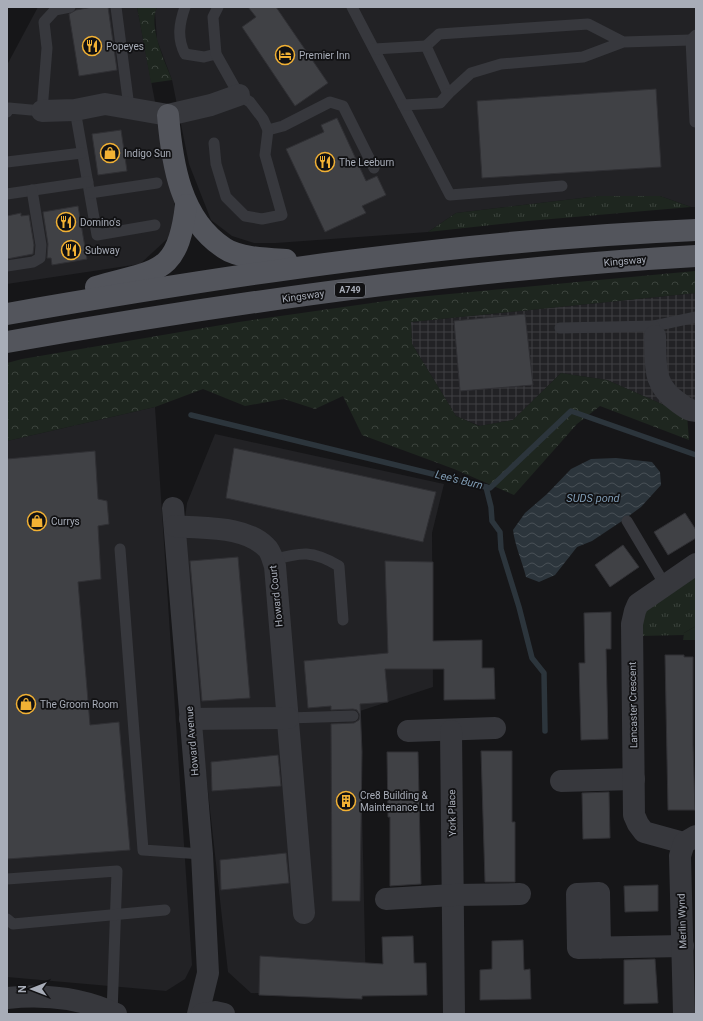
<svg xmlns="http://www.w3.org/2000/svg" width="703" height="1021" viewBox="0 0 703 1021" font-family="Roboto,sans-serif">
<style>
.built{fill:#222225}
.industrial{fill:url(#industrial-grid)}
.grass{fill:url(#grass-tufts)}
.forest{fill:url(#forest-crowns)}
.park{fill:#1e261f}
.water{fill:url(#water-waves)}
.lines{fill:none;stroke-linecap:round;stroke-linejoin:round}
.stream{stroke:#2c353c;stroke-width:5.5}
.building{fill:#404145;stroke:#303034}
.service{stroke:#37383d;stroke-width:11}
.minor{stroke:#37383d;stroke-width:22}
.tertiary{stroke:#37383d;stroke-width:22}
.primary{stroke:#53555c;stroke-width:22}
.labels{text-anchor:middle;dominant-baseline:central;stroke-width:3.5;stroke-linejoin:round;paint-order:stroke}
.shield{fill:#111113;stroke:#7b7e86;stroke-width:1}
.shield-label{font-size:9px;font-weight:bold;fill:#a8adb8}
.poi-label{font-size:10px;fill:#a8adb8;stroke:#111113;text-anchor:start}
.street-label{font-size:10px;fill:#a8adb8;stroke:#111113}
.water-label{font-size:11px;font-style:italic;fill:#7f9bb3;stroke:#111113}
</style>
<defs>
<pattern id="industrial-grid" width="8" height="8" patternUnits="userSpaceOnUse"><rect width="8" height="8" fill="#222225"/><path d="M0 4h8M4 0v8" fill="none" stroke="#3f3f43"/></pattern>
<pattern id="grass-tufts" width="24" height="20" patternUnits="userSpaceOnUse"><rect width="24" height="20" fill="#1e261f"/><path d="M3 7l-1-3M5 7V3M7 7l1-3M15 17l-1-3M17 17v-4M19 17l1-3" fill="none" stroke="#3c433d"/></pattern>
<pattern id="forest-crowns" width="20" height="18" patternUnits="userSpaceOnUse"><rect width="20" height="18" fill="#1e261f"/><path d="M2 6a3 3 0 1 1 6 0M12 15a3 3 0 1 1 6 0" fill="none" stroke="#3c433d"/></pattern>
<pattern id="water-waves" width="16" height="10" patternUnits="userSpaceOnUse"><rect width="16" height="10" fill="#2c353c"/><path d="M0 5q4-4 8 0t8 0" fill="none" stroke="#485056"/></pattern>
</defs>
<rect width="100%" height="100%" fill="#161618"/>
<g class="built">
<polygon points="38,7 137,7 179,228 140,264 7,284 7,65"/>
<polygon points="157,7 696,7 696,207 691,207 660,196 599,196 456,213 428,232 276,243 254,243 232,236 211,220 189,164 172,80 157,40 155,12"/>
<polygon points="155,407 192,965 185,979 166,991 7,977 7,441"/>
<polygon points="215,434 444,484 432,533 433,687 360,711 366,996 251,993 228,972 181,548 187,503"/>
</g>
<polygon class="industrial" points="696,293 696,419 607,380 561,373 513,420 480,426 456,416 412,344 411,322"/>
<g class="grass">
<polygon points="599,196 660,196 691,207 528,221 428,232 456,213"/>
<polygon points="696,572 696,626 684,633 684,635 640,636 640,627 650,601"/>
</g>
<g class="forest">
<path d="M137 7H157C148 27 165 61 172 80L151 83Z"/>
<polygon points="695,271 696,293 411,322 412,344 456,416 479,426 513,420 561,373 607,380 687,415 689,440 600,406 577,424 514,495 454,469 362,435 343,396 315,409 284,399 245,406 203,389 155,407 7,441 7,363 22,359 239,322 407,298"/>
</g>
<polygon class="park" points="696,626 696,640 683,640 684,633"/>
<path class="water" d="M616 458 652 462 660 472 661 485 641 507 622 521 592 541 577 547 555 575 539 582 526 577C522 561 515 546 513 530L525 513 547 494 571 469 591 459Z"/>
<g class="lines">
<g class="stream">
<polyline points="191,415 490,488 571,411 696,455"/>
<polyline points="486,487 491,507 492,521 500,532 501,549 519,607 532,658 544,673 545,731"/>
</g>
</g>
<g class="building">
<polygon points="93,7 108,7 117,70 79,76 69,14 76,10"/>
<polygon points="248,7 276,7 328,83 295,106 242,27 256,17"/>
<polygon points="656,89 661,167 482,178 477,101"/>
<polygon points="337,118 366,181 377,176 386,195 362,206 366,213 325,232 286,149 324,132 321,125"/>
<polygon points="121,130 127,171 98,175 92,134"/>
<polygon points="78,206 87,259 52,265 51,258 47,258 48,244 43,212"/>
<polygon points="21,213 21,216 29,215 34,245 33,254 7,259 7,216"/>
<polygon points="525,314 533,385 460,391 454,321"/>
<polygon points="234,448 436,492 423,542 226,498"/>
<polygon points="95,451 98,499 107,501 109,524 98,526 101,579 78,582 90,725 119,722 130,850 7,859 7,459"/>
<polygon points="685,513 696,530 696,538 668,555 654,532"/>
<polygon points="623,545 639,567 610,587 595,565"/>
<polygon points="238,557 250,698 202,701 190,561"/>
<polygon points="385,561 433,562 433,641 482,640 482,668 494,668 495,699 444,700 444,669 385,669 388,702 360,704 362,752 360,901 332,901 331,724 354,723 359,720 360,715 357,710 353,709 331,710 331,706 308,708 304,661 388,653"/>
<polygon points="611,612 611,649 606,649 608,739 581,740 579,663 585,663 584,613"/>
<polygon points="665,655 684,655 684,657 693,657 693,744 695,810 668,810"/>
<polygon points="481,751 512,751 512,822 515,822 515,882 485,882"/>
<polygon points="387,752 418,752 421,884 390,886 390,817 388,817"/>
<polygon points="278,755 281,786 212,791 211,762"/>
<polygon points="609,792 610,838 583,839 582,793"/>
<polygon points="286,853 289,883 221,890 220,860"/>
<polygon points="658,885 658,911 625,912 624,886"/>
<polygon points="413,936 414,963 426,963 427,995 362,996 362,999 259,995 260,956 383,964 382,937"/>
<polygon points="523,940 524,970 530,969 531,999 480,1000 480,970 492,969 492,941"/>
<polygon points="655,959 658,1003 624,1004 624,960"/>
</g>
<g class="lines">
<g class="service">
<polyline points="116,7 129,107"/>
<path d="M185 7C179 24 177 38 185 54L204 57 216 54"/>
<polyline points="352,7 450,195 562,186"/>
<polyline points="623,42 583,57 501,64 471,73 448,94 426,46 439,34 588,24 623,42 691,40"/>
<polyline points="374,49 426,46"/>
<polyline points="403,105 440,103 448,94"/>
<polyline points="75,110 97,235 155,225"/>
<polyline points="7,112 9,108 42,111 47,48 44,22 55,10 70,7"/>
<polyline points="695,122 691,40 696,35"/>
<polyline points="268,130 283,126 330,102 343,106 374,168"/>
<polyline points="214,143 216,164 226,197 245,216 262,219 282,215 265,155 268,130 263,119 250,102 239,95 216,54 213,17 218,7"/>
<polyline points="7,162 82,153"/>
<polyline points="90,193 157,183"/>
<polyline points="7,194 88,182"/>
<polyline points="7,266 33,262 40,258 41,245 32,190"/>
<polyline points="654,326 696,317"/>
<polyline points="560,328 654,326 655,335"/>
<polyline points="627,521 665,585"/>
<polyline points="120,549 143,850 202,854"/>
<path d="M272 560C302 552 312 550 339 566L343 620"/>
<polyline points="288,718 353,716"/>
<polyline points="7,879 117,871 112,1014"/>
<polyline points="7,919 13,924 165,910"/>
</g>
<g class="minor">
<polyline points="42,111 75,110 105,104 168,115 211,105 239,95"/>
<path d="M655 336C656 366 652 385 679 403 685 407 689 411 696 411"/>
<polyline points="173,508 202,854 208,973 198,1014"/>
<path d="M175 526C203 529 244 525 266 547 271 551 273 561 275 566L304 913"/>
<polyline points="190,719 288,718"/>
<polyline points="408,731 495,728"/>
<polyline points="451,731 454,1014"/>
<polyline points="561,781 634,779"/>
<polyline points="684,843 644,832 638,824 634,815 632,624 635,611 638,604 696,564"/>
<polyline points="386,899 453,895 520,894"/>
<polyline points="600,948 599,893 577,894 578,948 683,946"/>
<polyline points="684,1014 680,856 684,843 696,836"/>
</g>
<g class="tertiary">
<path d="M7 998C44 994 82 998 116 1014"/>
<polyline points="202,1014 215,1012 224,1014"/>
</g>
<g class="primary">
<path d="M168 115C172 163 180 219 224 248 238 258 268 259 286 260"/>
<path d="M96 287C157 269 178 276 186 205"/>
<path d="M7 314C235 274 465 240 696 230"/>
<path d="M7 342C234 302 466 269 696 256"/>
</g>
</g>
<defs>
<symbol id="restaurant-ring" viewBox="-11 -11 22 22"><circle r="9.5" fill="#111113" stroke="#f2b134" stroke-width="1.5"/><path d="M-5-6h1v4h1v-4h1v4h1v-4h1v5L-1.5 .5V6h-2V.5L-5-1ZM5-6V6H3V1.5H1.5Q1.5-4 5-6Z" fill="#f2b134"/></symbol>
<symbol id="hotel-ring" viewBox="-11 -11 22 22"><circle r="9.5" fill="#111113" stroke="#f2b134" stroke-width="1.5"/><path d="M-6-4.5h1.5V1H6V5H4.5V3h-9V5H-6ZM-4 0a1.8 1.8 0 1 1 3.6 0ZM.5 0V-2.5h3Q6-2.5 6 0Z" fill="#f2b134"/></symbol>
<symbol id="shop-ring" viewBox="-11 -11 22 22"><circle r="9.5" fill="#111113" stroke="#f2b134" stroke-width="1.5"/><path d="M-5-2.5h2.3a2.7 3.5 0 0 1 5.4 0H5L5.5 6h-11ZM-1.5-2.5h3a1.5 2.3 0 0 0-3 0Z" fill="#f2b134"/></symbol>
<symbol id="building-ring" viewBox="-11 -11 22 22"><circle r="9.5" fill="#111113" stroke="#f2b134" stroke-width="1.5"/><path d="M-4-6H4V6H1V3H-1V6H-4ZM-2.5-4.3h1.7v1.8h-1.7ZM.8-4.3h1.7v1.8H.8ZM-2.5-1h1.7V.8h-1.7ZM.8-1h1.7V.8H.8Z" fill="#f2b134"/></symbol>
</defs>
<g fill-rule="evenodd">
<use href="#restaurant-ring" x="81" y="35" width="22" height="22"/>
<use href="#hotel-ring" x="274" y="44" width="22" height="22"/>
<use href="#shop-ring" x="99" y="142" width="22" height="22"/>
<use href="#restaurant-ring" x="314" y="151" width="22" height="22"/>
<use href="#restaurant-ring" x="55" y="211" width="22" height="22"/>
<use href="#restaurant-ring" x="60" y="239" width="22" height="22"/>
<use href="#shop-ring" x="26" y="510" width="22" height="22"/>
<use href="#shop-ring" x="15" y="693" width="22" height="22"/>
<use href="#building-ring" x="335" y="790" width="22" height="22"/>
</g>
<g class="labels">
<rect class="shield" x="335" y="283" width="30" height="14" rx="3"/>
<g class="shield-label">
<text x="350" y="290">A749</text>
</g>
<g class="poi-label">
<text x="106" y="46">Popeyes</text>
<text x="299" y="55">Premier Inn</text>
<text x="124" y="153">Indigo Sun</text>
<text x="339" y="162">The Leeburn</text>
<text x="80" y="222">Domino's</text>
<text x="85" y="250">Subway</text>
<text x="51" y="521">Currys</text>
<text x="40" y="704">The Groom Room</text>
<text x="360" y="795">Cre8 Building &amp;<tspan x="360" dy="12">Maintenance Ltd</tspan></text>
</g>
<g class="street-label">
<text transform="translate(625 261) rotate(-5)">Kingsway</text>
<text transform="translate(303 296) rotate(-8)">Kingsway</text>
<text transform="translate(276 596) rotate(-96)">Howard Court</text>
<text transform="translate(633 705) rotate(-91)">Lancaster Crescent</text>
<text transform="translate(192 741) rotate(-95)">Howard Avenue</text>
<text transform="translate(452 813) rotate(-91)">York Place</text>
<text transform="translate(682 921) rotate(-92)">Merlin Wynd</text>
</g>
<g class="water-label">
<text transform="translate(459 480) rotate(14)">Lee's Burn</text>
<text x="593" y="498">SUDS pond</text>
</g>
</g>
<rect width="703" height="1021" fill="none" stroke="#a8adb8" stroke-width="16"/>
<g transform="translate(32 989) rotate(270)" stroke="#111113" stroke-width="3" paint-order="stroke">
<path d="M0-3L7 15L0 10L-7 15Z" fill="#a8adb8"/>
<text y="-6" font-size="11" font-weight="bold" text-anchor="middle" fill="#a8adb8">N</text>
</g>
</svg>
